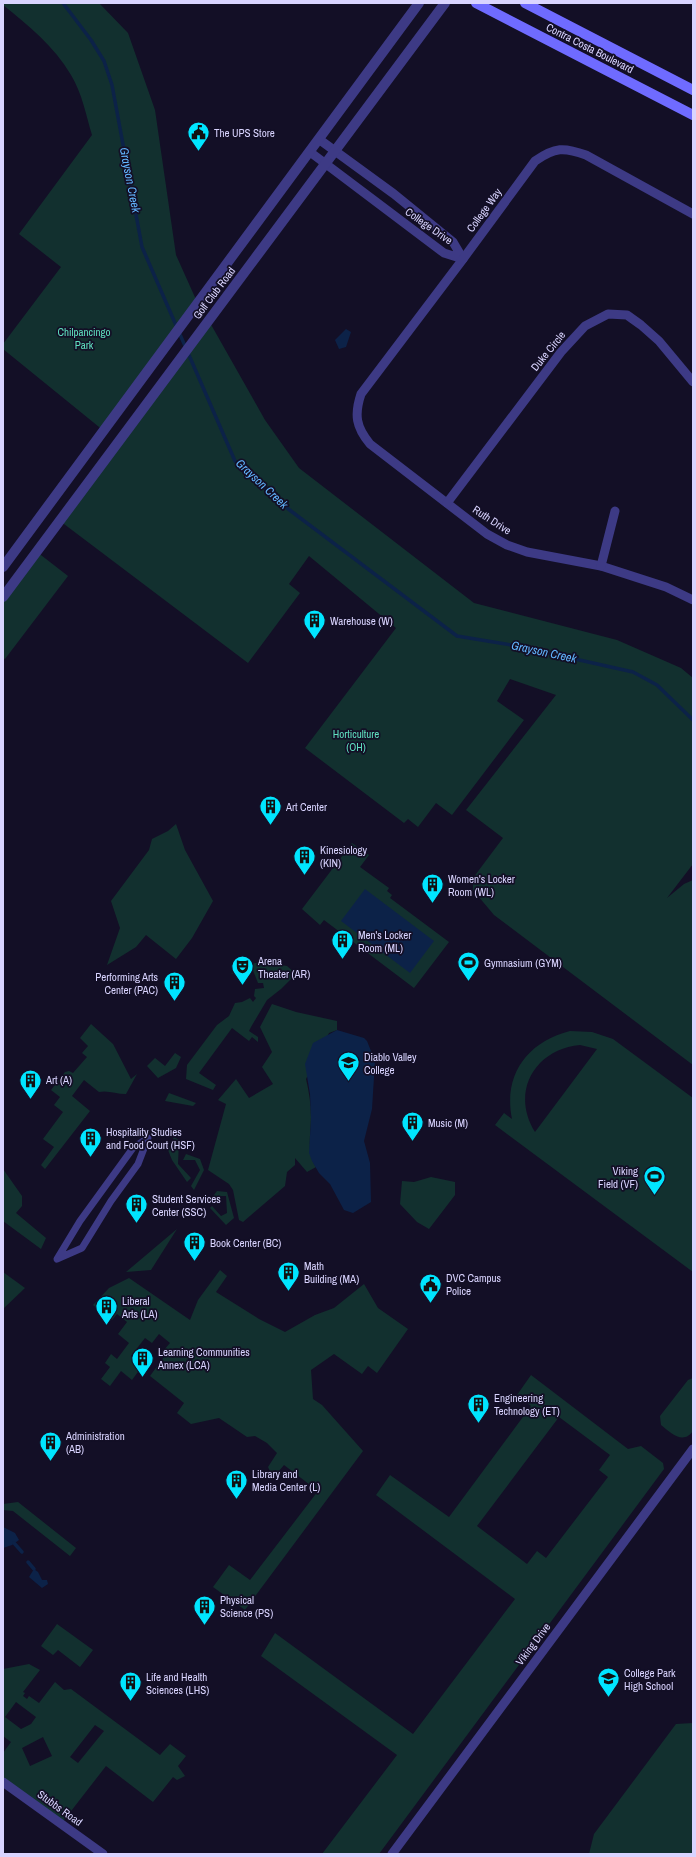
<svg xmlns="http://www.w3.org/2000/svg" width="696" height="1857" viewBox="0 0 696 1857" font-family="'Archivo Narrow',sans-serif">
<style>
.green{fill:#12302f;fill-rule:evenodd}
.water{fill:#0c2248}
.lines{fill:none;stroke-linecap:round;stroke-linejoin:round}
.stream{stroke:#0c2248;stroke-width:3.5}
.pedestrian{stroke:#3d3a85;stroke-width:7}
.minor{stroke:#3d3a85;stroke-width:9}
.tertiary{stroke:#3d3a85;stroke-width:10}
.secondary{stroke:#6f6bff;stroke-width:10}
.labels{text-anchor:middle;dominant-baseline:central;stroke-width:3.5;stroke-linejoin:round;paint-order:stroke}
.street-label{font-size:11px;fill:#d9d4ff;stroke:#130f26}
.poi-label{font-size:11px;fill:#d9d4ff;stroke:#130f26;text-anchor:start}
.park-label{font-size:11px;fill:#5fe0c0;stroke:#130f26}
.water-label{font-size:12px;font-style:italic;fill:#62b6ff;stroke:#130f26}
</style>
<rect width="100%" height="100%" fill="#130f26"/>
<g class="green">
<path d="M3 3H99L128 33 155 110 176 255 198 304 104 431 3 349V344L61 267 19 234 92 135C86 115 82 93 71 75 54 46 29 26 3 5Z"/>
<polygon points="209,321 265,420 299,468 474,603 617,640 681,668 693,678 693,864 667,898 684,884 693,880 693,1065 494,915 473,890 473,878 503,838 466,810 556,695 510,679 497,701 524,720 452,815 436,803 418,827 408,819 404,823 305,748 396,628 309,556 289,584 300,593 248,663 60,521"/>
<polygon points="37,552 68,576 5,659 3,658 3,597"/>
<polygon points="176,824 185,850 213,901 192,938 176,959 146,935 136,947 107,965 120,928 111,901 149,850 152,839 168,831"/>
<polygon points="352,843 369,855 360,867 389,888 387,891 392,895 390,898 449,942 414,988 324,920 320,925 302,909"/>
<polygon points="262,962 287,966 296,974 281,989 267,1000 251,1027 249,1031 258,1037 258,1042 252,1037 249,1041 232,1028 199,1073 216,1085 213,1090 186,1079 187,1065 217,1025 229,1016 235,1003 242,1002 250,998 253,1002 256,998 254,996 255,989 264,988 263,983 258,983 252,968 231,974 242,965"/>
<path d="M272 1004 296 1012 337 1021V1030L329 1033 306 1079C309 1092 311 1104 311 1117 311 1135 306 1152 316 1167L307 1172 295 1158V1165L287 1172 285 1186 243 1222 239 1220 233 1190 229 1184 208 1170 226 1104 218 1100 236 1079 249 1098 273 1084 262 1067 272 1052 260 1027Z"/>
<path d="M91 1024 113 1044 131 1079 137 1074 126 1094C116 1094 108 1090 99 1092L84 1080 72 1096 90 1111 45 1169 41 1165 54 1147 43 1139 63 1112 54 1105 60 1097 51 1090 65 1072 69 1071 73 1073 87 1057 82 1053 88 1046 80 1038Z"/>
<path d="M570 1031 592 1032 613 1039 693 1098V1272L495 1125 504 1113 512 1119C503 1075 527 1042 570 1031ZM580 1045 597 1049 535 1132C510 1092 535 1049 580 1045Z"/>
<polygon points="175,1053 181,1057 176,1068 158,1078 147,1066 155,1058 165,1066"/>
<polygon points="169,1093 196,1103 193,1106 165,1101"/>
<polygon points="174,1137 179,1140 178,1164 191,1178 187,1182 172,1160 168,1150"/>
<polygon points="186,1154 200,1159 204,1170 194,1190 191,1186 200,1170 195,1160 183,1160"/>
<polygon points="3,1169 22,1196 22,1206 16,1213 46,1238 41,1249 3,1221"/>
<polygon points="431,1177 455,1182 455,1195 429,1229 417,1222 400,1204 402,1181 414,1182"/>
<polygon points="217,1191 227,1192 234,1218 226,1225 210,1208 212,1206 221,1216 227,1213 226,1196 220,1196 215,1203 211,1199"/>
<polygon points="177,1229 151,1270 126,1272"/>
<polygon points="220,1270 227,1276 216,1292 259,1319 285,1332 315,1315 334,1308 364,1284 378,1308 408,1329 377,1373 368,1366 362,1374 334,1354 311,1370 313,1399 322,1405 363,1451 245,1610 213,1587 229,1565 250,1580 318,1491 284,1465 273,1478 268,1467 277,1453 267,1443 255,1436 247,1437 219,1418 191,1424 177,1413 184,1403 150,1376 166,1354 163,1351 170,1343 159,1334 152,1343 145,1338 131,1356 143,1365 132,1380 121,1371 110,1386 101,1379 110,1367 105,1363 111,1354 117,1359 129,1343 118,1334 127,1322 117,1314 112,1320 93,1305 109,1288 129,1278 190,1320 198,1300"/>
<polygon points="3,1272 25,1288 3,1309"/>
<path d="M531 1375 628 1449 641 1446 663 1463 664 1469 379 1854H322L397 1755 261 1656 275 1633 413 1734 515 1599 376 1495 390 1475 449 1517 531 1406 517 1395ZM559 1417 610 1455 599 1470 608 1477 546 1558 537 1551 527 1564 477 1526Z"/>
<path d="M693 1378V1431C683 1445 671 1433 661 1425L660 1416 688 1380Z"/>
<polygon points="18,1502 76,1548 70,1556 13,1511 3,1510 3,1504"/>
<polygon points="57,1624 93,1650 80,1667 58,1650 53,1655 41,1646"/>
<path d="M29 1664 40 1670 23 1692 25 1693 23 1696 27 1699 29 1696 39 1703 55 1682 64 1690 71 1689 160 1755 170 1744 186 1756 178 1766 185 1776 177 1780 173 1777 153 1802 106 1766 61 1824 3 1782V1753L11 1742 3 1736V1669ZM16 1702 36 1717 31 1724 21 1729 5 1717ZM95 1725 104 1731 78 1763 70 1757ZM43 1737 52 1756 30 1766 22 1748Z"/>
<polygon points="693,1723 693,1854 589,1854 594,1834 676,1724"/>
</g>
<g class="water">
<polygon points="346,329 351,332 346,347 339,349 335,340"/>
<polygon points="365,889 434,941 410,973 341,921"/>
<polygon points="337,1030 364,1038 367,1041 375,1061 372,1109 364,1141 370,1163 371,1202 353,1213 344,1210 330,1184 319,1173 312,1161 309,1153 311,1119 310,1094 305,1064 313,1043"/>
<polygon points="3,1527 15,1533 19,1540 12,1545 3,1548"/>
<polygon points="34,1569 38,1572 42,1580 47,1580 48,1584 42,1588 29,1577"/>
</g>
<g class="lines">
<g class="stream">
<polyline points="63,3 91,40 104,61 112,85 142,247 235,461 287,508 457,636 517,646 633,672 657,685 693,720"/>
<polyline points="14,1543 22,1552"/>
<polyline points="28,1562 34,1569"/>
</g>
<polygon class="pedestrian" points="148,1138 138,1164 111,1201 82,1248 57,1259 80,1221 133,1148"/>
<g class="minor">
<polyline points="310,152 444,253 463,259 453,242 394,194 320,140"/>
<path d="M693 214 586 155C564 147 555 147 535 161L463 259 361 394C354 415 356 427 370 444L487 534 507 545 527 552 601 566 666 587 693 600"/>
<polyline points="447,503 561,352 585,326 608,314 627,315 641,325 659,341 693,382"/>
<polyline points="601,566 615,511"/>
<polyline points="3,1782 103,1854"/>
<polyline points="392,1854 693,1449"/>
</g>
<g class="tertiary">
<polyline points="3,567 419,3"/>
<polyline points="3,597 445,3"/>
</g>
<g class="secondary">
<polyline points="476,3 693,115"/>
<polyline points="525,3 693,90"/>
</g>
</g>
<defs>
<symbol id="civic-pin" viewBox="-11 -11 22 30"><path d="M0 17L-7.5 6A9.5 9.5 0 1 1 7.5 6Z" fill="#00e5ff" stroke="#130f26"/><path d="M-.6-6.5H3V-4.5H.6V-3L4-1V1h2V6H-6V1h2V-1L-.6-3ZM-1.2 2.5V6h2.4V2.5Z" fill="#111"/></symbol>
<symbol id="building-pin" viewBox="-11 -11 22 30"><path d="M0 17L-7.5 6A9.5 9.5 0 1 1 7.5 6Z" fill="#00e5ff" stroke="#130f26"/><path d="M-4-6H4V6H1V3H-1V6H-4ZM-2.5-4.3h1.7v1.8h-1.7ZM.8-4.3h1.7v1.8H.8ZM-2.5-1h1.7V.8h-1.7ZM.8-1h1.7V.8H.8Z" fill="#111"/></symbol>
<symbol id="stadium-pin" viewBox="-11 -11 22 30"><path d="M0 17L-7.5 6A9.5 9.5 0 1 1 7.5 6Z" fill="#00e5ff" stroke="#130f26"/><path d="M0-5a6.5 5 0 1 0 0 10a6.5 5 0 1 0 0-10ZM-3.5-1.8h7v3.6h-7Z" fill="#111"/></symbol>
<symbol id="theatre-pin" viewBox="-11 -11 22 30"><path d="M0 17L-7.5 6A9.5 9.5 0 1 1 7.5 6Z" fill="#00e5ff" stroke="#130f26"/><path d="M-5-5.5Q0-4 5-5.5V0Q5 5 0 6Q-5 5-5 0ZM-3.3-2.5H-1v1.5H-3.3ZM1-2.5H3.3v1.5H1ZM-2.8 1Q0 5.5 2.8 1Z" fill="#111"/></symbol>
<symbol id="university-pin" viewBox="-11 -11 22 30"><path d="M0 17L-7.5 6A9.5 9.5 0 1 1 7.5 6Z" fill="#00e5ff" stroke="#130f26"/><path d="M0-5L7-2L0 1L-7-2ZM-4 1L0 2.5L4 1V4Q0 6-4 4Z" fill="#111"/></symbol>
<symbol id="school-pin" viewBox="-11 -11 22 30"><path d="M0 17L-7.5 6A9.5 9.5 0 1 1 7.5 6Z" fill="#00e5ff" stroke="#130f26"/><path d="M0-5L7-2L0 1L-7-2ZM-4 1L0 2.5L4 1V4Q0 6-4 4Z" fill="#111"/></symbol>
</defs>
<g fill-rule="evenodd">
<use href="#civic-pin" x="186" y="120" width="25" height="34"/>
<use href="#building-pin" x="302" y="608" width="25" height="34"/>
<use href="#building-pin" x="258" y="794" width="25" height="34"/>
<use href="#building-pin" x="292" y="844" width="25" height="34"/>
<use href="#building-pin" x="420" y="872" width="25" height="34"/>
<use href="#building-pin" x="330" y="928" width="25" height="34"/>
<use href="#stadium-pin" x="456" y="950" width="25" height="34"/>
<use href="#theatre-pin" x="230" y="954" width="25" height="34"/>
<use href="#building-pin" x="162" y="970" width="25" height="34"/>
<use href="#university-pin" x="336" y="1050" width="25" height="34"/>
<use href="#building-pin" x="18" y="1068" width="25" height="34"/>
<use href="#building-pin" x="400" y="1110" width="25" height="34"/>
<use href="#building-pin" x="78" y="1126" width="25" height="34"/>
<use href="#stadium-pin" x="642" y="1164" width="25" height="34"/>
<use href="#building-pin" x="124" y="1192" width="25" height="34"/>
<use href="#building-pin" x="182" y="1230" width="25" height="34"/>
<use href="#building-pin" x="276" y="1260" width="25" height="34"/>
<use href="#civic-pin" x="418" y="1272" width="25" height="34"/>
<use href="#building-pin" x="94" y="1294" width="25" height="34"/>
<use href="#building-pin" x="130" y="1346" width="25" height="34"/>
<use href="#building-pin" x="466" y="1392" width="25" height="34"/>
<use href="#building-pin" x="38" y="1430" width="25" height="34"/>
<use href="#building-pin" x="224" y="1468" width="25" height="34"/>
<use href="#building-pin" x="192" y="1594" width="25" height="34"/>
<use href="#school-pin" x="596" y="1666" width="25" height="34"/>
<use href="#building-pin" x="118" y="1670" width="25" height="34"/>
</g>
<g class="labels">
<g class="street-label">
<text transform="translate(590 48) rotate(27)">Contra Costa Boulevard</text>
<text transform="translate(484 210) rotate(-54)">College Way</text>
<text transform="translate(429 226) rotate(35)">College Drive</text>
<text transform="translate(214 293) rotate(-53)">Golf Club Road</text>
<text transform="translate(548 351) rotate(-51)">Duke Circle</text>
<text transform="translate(492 520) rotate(33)">Ruth Drive</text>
<text transform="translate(533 1644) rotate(-53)">Viking Drive</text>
<text transform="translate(60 1808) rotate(36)">Stubbs Road</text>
</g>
<g class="poi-label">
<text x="214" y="133">The UPS Store</text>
<text x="330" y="621">Warehouse (W)</text>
<text x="286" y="807">Art Center</text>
<text x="320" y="850">Kinesiology<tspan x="320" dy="13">(KIN)</tspan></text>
<text x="448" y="879">Women's Locker<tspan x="448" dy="13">Room (WL)</tspan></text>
<text x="358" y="935">Men's Locker<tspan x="358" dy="13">Room (ML)</tspan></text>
<text x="258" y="961">Arena<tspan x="258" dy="13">Theater (AR)</tspan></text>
<text x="484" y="963">Gymnasium (GYM)</text>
<text x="158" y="977" text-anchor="end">Performing Arts<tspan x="158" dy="13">Center (PAC)</tspan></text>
<text x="364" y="1057">Diablo Valley<tspan x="364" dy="13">College</tspan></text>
<text x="46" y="1080">Art (A)</text>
<text x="428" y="1123">Music (M)</text>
<text x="106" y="1132">Hospitality Studies<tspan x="106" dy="13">and Food Court (HSF)</tspan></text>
<text x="638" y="1171" text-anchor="end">Viking<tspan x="638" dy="13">Field (VF)</tspan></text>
<text x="152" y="1199">Student Services<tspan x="152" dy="13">Center (SSC)</tspan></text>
<text x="210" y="1243">Book Center (BC)</text>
<text x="304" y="1266">Math<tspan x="304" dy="13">Building (MA)</tspan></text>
<text x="446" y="1278">DVC Campus<tspan x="446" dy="13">Police</tspan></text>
<text x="122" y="1301">Liberal<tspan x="122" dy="13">Arts (LA)</tspan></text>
<text x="158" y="1352">Learning Communities<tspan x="158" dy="13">Annex (LCA)</tspan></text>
<text x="494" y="1398">Engineering<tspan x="494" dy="13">Technology (ET)</tspan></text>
<text x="66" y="1436">Administration<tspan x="66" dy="13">(AB)</tspan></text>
<text x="252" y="1474">Library and<tspan x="252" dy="13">Media Center (L)</tspan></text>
<text x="220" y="1600">Physical<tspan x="220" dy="13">Science (PS)</tspan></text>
<text x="624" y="1673">College Park<tspan x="624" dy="13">High School</tspan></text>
<text x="146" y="1677">Life and Health<tspan x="146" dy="13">Sciences (LHS)</tspan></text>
</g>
<g class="park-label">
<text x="84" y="332">Chilpancingo<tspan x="84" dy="13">Park</tspan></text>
<text x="356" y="734">Horticulture<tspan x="356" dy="13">(OH)</tspan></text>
</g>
<g class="water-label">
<text transform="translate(130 180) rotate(79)">Grayson Creek</text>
<text transform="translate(262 484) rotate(43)">Grayson Creek</text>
<text transform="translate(544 652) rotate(12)">Grayson Creek</text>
</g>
</g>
<rect width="696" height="1857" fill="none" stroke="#d9d4ff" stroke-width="8"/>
</svg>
